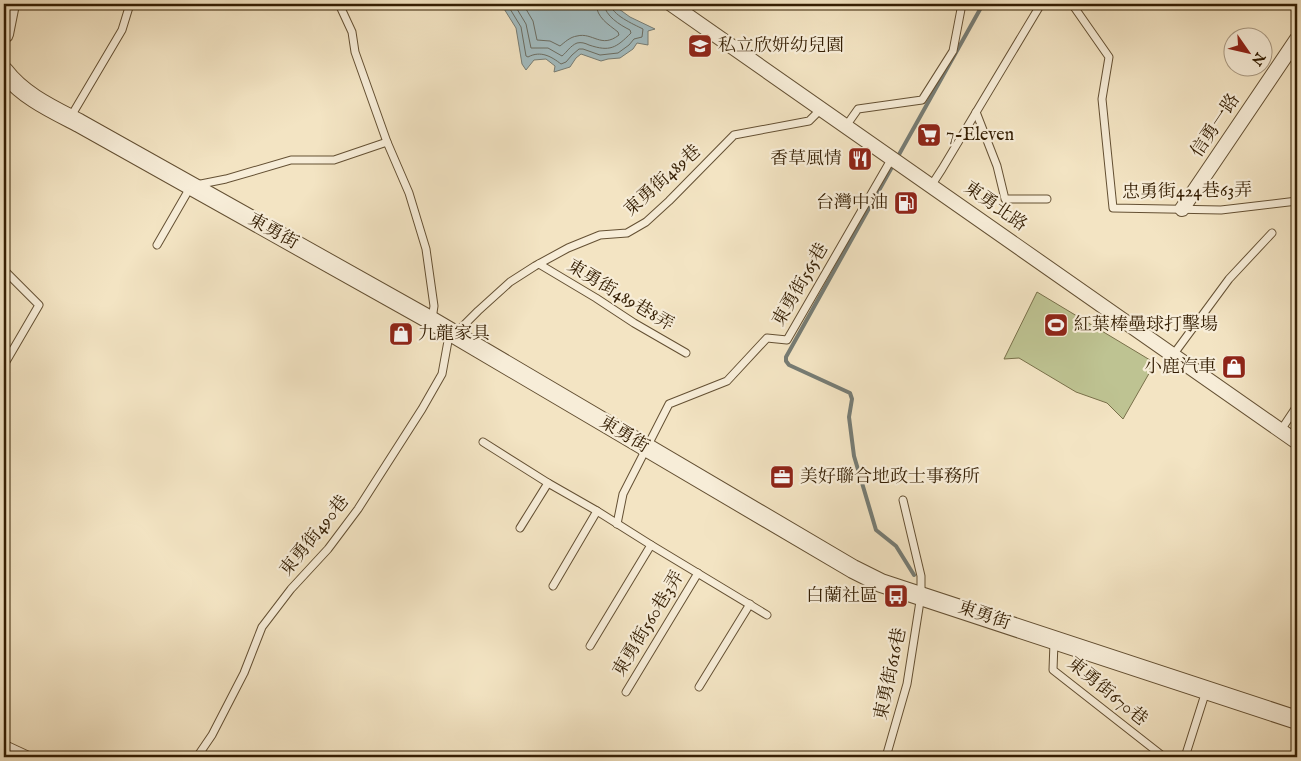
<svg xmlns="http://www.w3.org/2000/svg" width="1301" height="761" viewBox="0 0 1301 761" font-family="'IM FELL English','Noto Serif TC',serif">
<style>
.green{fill:#bec392;stroke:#79704a}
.water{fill:#a2bbbf;stroke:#767c74}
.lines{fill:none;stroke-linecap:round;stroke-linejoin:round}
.shore{stroke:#6b6c61;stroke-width:1}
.stream{stroke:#767c74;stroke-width:4}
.service-casing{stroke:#645033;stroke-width:9}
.minor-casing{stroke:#645033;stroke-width:16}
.tertiary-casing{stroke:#645033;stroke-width:20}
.service{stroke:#f7edd8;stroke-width:7}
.minor{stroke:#f7edd8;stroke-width:14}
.tertiary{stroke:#f7edd8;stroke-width:18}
.labels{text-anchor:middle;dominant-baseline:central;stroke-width:4.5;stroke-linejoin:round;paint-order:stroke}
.poi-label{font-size:18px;fill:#341e03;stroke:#f7edd8;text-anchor:start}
.street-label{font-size:18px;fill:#341e03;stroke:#f7edd8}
</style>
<rect width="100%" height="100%" fill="#f3e4c3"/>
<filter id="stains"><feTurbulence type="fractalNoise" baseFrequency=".004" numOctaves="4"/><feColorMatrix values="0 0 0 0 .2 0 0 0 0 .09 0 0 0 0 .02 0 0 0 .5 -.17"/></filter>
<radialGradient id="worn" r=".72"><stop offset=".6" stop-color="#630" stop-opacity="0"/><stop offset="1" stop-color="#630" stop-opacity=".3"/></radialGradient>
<polygon class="green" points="1037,292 1155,363 1123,419 1107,403 1076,392 1019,358 1004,359"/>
<polygon class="water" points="501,4 612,4 630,17 655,29 648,31 648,45 637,43 633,49 620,58 608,59 601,61 581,54 576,58 570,67 554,72 555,66 546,59 534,60 526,70 522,64 516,28"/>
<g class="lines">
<g class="shore">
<path d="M507 4 521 27 526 56 528 57C541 50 552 57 561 64L566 62 572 55 579 49H583L600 55 618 53 629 45 634 39 642 37 643 29C633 24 612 15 610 4"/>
<path d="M514 4 526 24 531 48H548L562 56C567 52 570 46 577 43 581 42 585 43 589 45 610 52 616 48 631 33L630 30C620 25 605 16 604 4"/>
<path d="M523 4 533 21 537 40 550 41 560 46C565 42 570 37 577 36 593 32 601 49 619 35L618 32C608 24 597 18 596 4"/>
</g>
<polyline class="stream" points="914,575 896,546 876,530 854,456 849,417 852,399 850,393 789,365 786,361 786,357 983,4"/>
<defs>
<g id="service">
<polyline points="1072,4 1109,57 1102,99 1113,208 1221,210 1297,201"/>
<polyline points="976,112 997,166 1005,199 1047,199"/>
<polyline points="70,118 122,30 130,4"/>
<polyline points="846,126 858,109 922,100 953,51 962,4"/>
<polyline points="387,142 409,193 426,249 434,306 432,319"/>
<polyline points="931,186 942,169 1041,4"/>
<polyline points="157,245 191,186 226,179 291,160 334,160 387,142 355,52 352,32 339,4"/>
<polyline points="539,264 596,298 634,323 686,353"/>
<polyline points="4,270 39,305 4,365"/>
<polyline points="1173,355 1229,279 1272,233"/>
<polyline points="1281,430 1297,406"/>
<polyline points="483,442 548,483 597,511 651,545 767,615"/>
<polyline points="617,524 623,494 669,404 727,381 767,338 787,340 892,158"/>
<polyline points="520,528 548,483"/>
<polyline points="553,586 597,511"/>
<polyline points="1054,642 1053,670 1164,757"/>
<polyline points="590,646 651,545"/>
<polyline points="699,687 750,604"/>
<polyline points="626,692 698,573"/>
<polyline points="4,744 32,757"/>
<polyline points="197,757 212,735 244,673 262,627 291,589 328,549 358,509 422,409 442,374 448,341 478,311 510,282 535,266 568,248 600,235 627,233 646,222 669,201 734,135 809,121 821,109"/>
<polyline points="886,757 907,684 921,595 921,576 903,500"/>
<polyline points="1185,757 1206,691"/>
</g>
<g id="minor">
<polyline points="671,4 1297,442"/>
<polyline points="1182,209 1297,39"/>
</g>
<g id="tertiary">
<polyline points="4,34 10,4"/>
<path d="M4 71C23 96 52 109 79 123L432 321 853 569 881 583 1297 720"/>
</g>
</defs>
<use href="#service" class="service-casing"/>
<use href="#minor" class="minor-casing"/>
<use href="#tertiary" class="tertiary-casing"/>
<use href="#service" class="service"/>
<use href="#minor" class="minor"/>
<use href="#tertiary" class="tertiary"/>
</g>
<defs>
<symbol id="school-square" viewBox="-11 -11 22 22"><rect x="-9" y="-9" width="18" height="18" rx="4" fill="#8f2418" stroke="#f7edd8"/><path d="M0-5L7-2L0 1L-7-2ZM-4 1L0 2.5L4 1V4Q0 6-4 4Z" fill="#fff"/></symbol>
<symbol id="supermarket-square" viewBox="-11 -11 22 22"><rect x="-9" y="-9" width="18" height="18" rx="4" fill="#8f2418" stroke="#f7edd8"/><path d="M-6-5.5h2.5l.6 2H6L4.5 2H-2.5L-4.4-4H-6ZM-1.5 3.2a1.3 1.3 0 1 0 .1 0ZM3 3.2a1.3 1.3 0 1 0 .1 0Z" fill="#fff"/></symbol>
<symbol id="restaurant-square" viewBox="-11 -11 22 22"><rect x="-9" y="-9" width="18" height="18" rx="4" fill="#8f2418" stroke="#f7edd8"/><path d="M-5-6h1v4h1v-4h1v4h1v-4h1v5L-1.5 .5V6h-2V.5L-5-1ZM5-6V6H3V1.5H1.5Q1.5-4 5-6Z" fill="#fff"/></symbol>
<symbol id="fuel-square" viewBox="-11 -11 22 22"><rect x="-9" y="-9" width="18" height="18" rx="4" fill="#8f2418" stroke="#f7edd8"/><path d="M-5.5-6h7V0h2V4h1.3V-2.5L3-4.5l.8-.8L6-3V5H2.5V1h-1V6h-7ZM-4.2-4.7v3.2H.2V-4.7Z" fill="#fff"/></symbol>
<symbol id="stadium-square" viewBox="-11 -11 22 22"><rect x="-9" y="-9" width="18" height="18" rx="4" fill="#8f2418" stroke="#f7edd8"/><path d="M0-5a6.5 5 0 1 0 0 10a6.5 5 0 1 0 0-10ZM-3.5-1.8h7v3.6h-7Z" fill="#fff"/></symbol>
<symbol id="shop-square" viewBox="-11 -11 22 22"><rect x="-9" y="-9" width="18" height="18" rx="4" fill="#8f2418" stroke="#f7edd8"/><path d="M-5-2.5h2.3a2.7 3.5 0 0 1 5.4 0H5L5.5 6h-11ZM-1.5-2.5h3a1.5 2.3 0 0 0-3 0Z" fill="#fff"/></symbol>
<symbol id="office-square" viewBox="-11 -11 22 22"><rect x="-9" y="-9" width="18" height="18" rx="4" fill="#8f2418" stroke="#f7edd8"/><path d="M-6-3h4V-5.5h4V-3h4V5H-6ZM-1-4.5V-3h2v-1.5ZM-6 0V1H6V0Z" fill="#fff"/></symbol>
<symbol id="bus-square" viewBox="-11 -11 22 22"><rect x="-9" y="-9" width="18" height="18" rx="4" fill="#8f2418" stroke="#f7edd8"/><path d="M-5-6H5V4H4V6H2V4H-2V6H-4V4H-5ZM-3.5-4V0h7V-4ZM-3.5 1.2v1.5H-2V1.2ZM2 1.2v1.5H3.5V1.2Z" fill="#fff"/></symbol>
</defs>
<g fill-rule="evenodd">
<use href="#school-square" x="686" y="32" width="28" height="28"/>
<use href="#supermarket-square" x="915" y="121" width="28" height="28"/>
<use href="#restaurant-square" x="846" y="145" width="28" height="28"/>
<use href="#fuel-square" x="892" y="189" width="28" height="28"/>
<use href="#stadium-square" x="1042" y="311" width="28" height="28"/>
<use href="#shop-square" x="387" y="320" width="28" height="28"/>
<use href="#shop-square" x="1220" y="353" width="28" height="28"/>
<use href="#office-square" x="768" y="463" width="28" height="28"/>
<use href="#bus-square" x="882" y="582" width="28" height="28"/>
</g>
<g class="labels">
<g class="poi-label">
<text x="718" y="46">私立欣妍幼兒園</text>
<text x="946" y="135">7-Eleven</text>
<text x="842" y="159" text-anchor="end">香草風情</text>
<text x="888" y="203" text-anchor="end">台灣中油</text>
<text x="1074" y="325">紅葉棒壘球打擊場</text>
<text x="418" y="334">九龍家具</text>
<text x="1216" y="367" text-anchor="end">小鹿汽車</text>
<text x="800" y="477">美好聯合地政士事務所</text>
<text x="878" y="596" text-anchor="end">白蘭社區</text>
</g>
<g class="street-label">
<text transform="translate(1216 126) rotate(-56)">信勇一路</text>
<text transform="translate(663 181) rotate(-42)">東勇街489巷</text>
<text transform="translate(1187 192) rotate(-1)">忠勇街424巷63弄</text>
<text transform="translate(995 207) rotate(35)">東勇北路</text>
<text transform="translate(273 232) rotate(29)">東勇街</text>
<text transform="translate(801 285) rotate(-60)">東勇街565巷</text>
<text transform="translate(620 296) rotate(31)">東勇街489巷8弄</text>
<text transform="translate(624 435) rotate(31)">東勇街</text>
<text transform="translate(315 536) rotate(-51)">東勇街490巷</text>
<text transform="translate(984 616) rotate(19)">東勇街</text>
<text transform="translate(649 624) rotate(-59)">東勇街560巷3弄</text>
<text transform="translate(891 674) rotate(-78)">東勇街616巷</text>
<text transform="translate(1107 692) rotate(39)">東勇街670巷</text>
</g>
</g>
<rect width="1301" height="761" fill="none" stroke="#f3e4c3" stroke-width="20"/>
<rect x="5" y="5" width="1291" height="751" fill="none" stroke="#341e03" stroke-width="2.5"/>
<rect x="10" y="10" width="1281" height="741" fill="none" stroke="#341e03"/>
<g transform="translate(1248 52) rotate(124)"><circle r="24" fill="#f7edd8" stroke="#a99a83"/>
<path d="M0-4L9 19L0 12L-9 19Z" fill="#8f2418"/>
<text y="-8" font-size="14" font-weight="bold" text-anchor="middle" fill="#341e03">N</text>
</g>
<rect width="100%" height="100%" filter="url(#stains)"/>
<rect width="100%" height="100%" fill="url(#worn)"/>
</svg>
